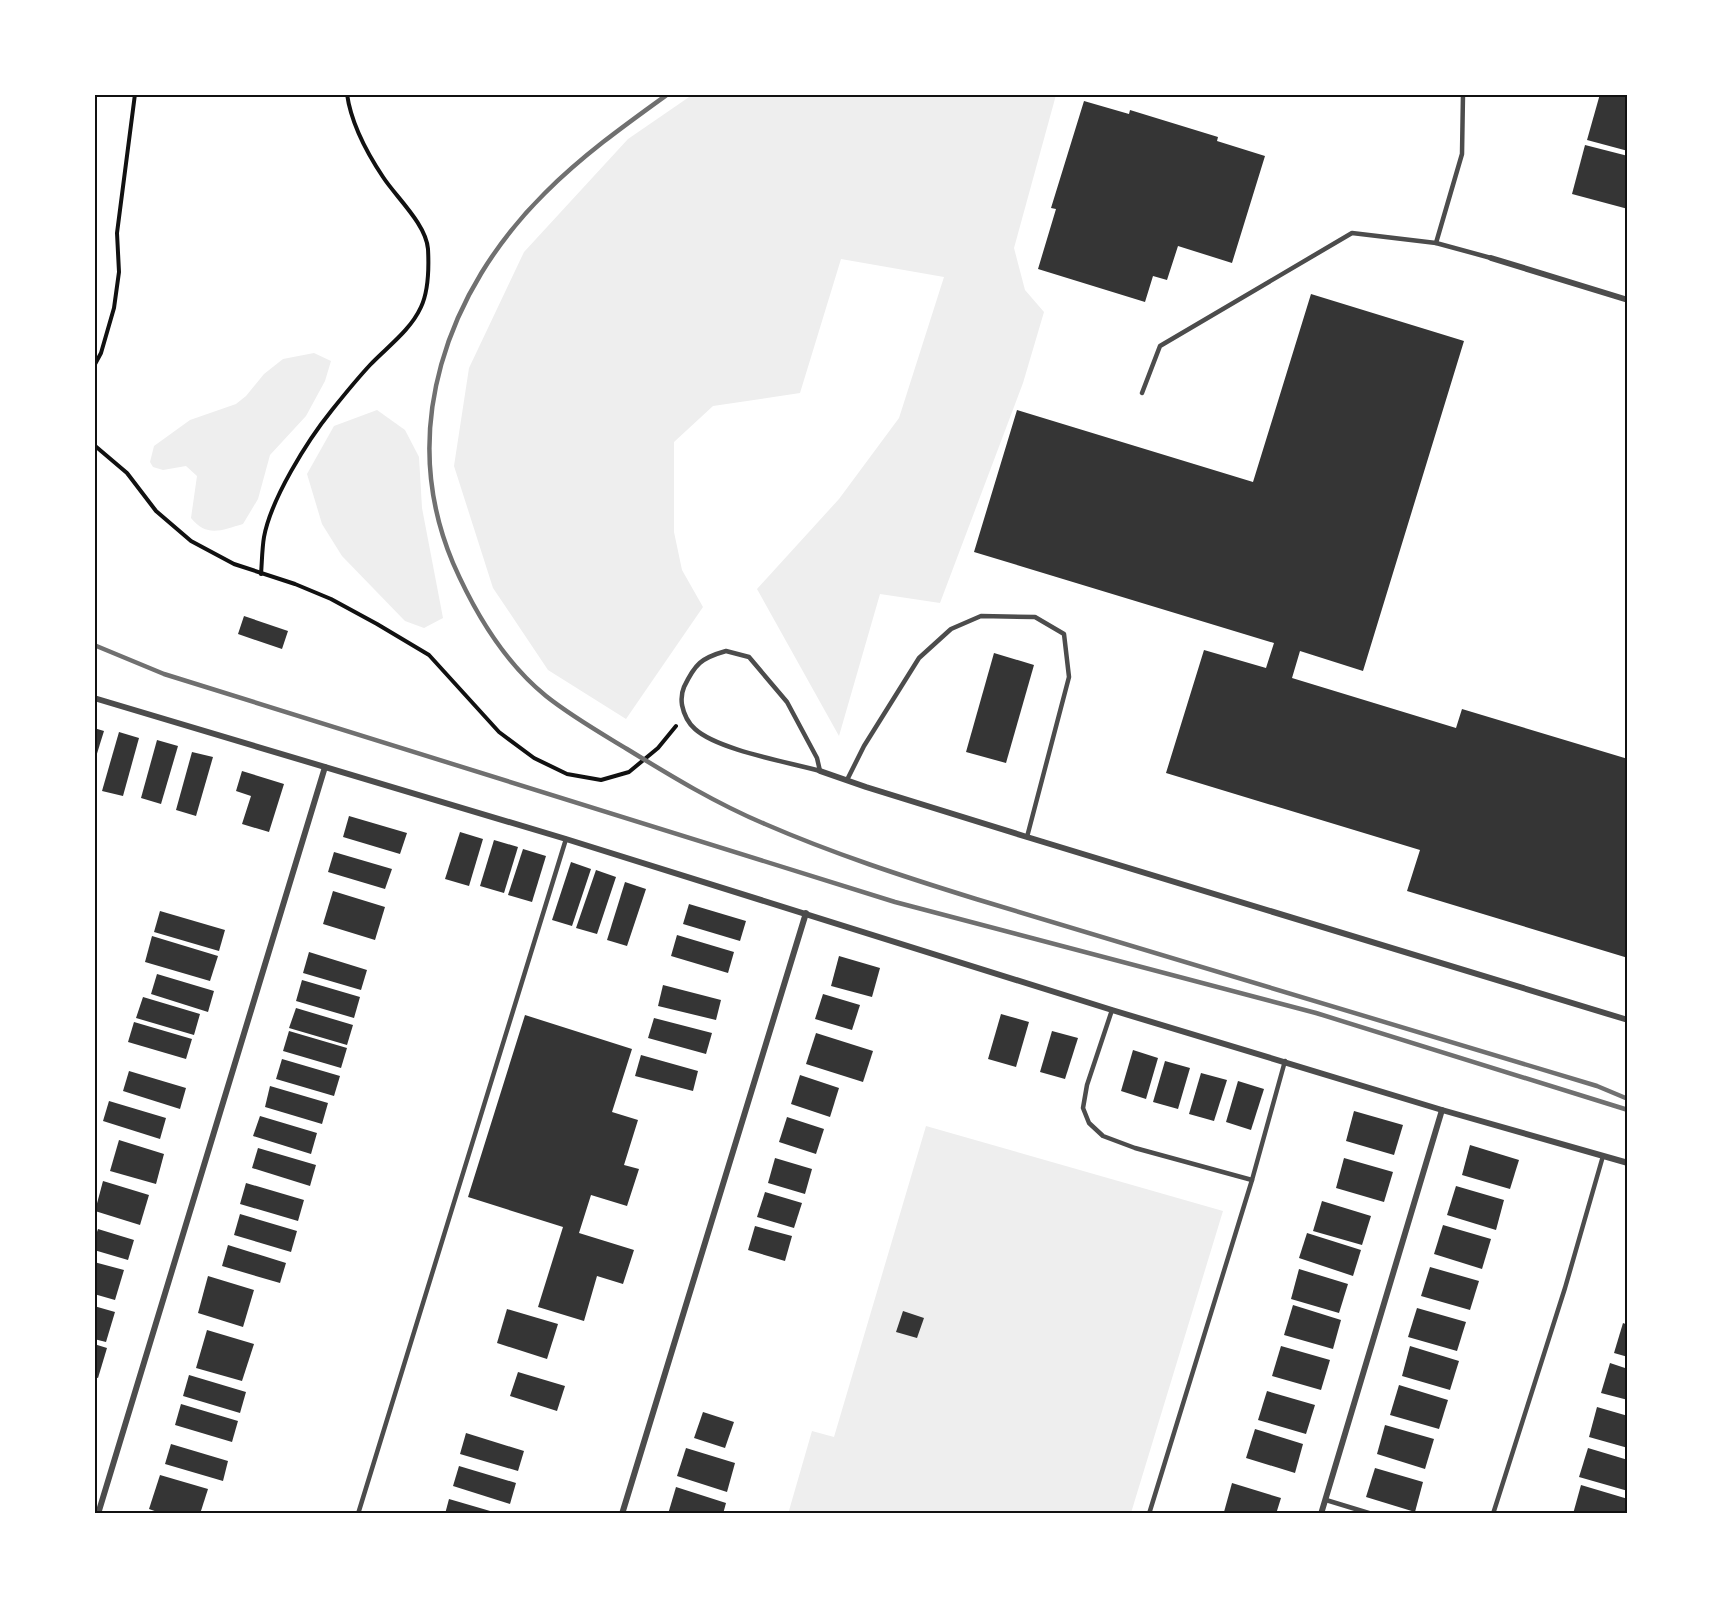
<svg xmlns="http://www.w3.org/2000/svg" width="1722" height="1608" viewBox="0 0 1722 1608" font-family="'Varela Round',sans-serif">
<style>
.green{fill:#eee}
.building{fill:#353535}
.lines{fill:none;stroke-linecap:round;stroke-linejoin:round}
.path{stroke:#111;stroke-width:4}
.service{stroke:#4c4c4c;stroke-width:4.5}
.minor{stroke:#4c4c4c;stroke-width:6}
.rail{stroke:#707070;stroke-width:4.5}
.neatline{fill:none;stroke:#111;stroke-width:2}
</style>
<rect width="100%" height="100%" fill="#fff"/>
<g class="green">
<polygon points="692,95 1056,95 1014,248 1025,290 1044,312 1023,383 940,603 880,594 839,736 757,589 839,499 899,418 944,277 841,259 800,393 713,406 674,442 674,532 682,570 703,607 626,719 548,670 493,588 454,466 469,368 524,252 628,139"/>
<path d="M314 353 331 361 325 381 306 416 270 455 258 499 243 524C222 530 207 538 191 518L197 476 186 466 163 470 153 467 150 462 154 446 190 420 236 404 246 396 264 374 283 359Z"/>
<polygon points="377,410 405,430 419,457 422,508 443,618 424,628 405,621 342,556 322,524 307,474 334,426"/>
<polygon points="926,1126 1223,1211 1131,1513 788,1514 812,1431 834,1437"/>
</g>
<g class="building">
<polygon points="1600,94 1615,94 1628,98 1628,151 1587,140"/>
<polygon points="1084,101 1129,114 1130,110 1218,137 1217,141 1265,156 1232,263 1178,246 1167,280 1153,276 1145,302 1038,269 1056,209 1051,208"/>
<polygon points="1585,145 1628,156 1628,209 1572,194"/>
<polygon points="1311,294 1464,341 1363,671 1300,651 1292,678 1456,728 1462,709 1628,759 1628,958 1407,891 1420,850 1166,773 1204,650 1266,668 1274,643 974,552 1017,410 1253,482"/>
<polygon points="244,616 288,631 282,649 238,634"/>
<polygon points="994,653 1034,665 1006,763 966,752"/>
<polygon points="94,728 104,731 95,760 94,760"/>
<polygon points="119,732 139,738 123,796 102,791"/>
<polygon points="157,740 178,746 161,804 141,798"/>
<polygon points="192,752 213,757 196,816 176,810"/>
<polygon points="242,771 284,784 269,832 242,824 251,796 236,791"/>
<polygon points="349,816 407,833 400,854 343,837"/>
<polygon points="460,832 483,839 469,886 445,879"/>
<polygon points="494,840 518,847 504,893 480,886"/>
<polygon points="523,849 546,856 532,902 508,895"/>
<polygon points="334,852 392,869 385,889 328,872"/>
<polygon points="571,862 591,869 572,926 552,920"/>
<polygon points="596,870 616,877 597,934 576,928"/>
<polygon points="625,882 646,889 627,946 607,940"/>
<polygon points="333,891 385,907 375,940 323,924"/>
<polygon points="689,904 746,921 740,941 683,924"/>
<polygon points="160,911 225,930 219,951 154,932"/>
<polygon points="677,935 734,952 728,973 671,956"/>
<polygon points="152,936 218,956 210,981 145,962"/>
<polygon points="309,952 367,970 361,990 303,973"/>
<polygon points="839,956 880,968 872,997 831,986"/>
<polygon points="157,974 214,991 208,1012 151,994"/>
<polygon points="302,980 360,997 354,1018 296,1001"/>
<polygon points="663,985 721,1000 716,1020 658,1006"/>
<polygon points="823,994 860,1005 852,1030 815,1019"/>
<polygon points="143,997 200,1014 194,1035 136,1018"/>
<polygon points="296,1008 353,1025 347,1045 289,1028"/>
<polygon points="1001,1014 1029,1022 1016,1067 988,1059"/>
<polygon points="525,1015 632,1049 612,1112 638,1120 624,1165 639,1169 627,1206 591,1195 579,1233 634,1250 623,1284 597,1276 584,1321 538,1307 563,1227 468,1197"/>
<polygon points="654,1018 712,1033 706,1054 648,1038"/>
<polygon points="134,1022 192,1039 186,1059 128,1042"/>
<polygon points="289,1031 347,1048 341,1068 283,1051"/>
<polygon points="1052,1031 1078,1038 1065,1079 1040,1072"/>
<polygon points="816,1033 873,1051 863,1082 806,1064"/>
<polygon points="1133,1050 1158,1058 1146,1099 1121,1091"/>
<polygon points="641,1055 698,1071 693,1091 635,1076"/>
<polygon points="282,1059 340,1076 334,1096 276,1079"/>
<polygon points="1165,1061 1190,1068 1178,1109 1153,1102"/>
<polygon points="129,1071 186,1088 180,1109 123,1091"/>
<polygon points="1201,1073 1227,1080 1214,1121 1189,1114"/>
<polygon points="800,1075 839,1088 830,1117 791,1104"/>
<polygon points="1238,1081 1264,1089 1251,1130 1226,1122"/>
<polygon points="270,1086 328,1103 322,1124 265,1107"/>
<polygon points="109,1101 166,1118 160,1139 103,1121"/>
<polygon points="1354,1111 1403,1125 1394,1155 1346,1141"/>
<polygon points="260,1116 317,1133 311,1154 253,1136"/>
<polygon points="787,1117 824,1129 816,1154 779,1142"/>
<polygon points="119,1140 164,1154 156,1184 110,1171"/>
<polygon points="1470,1145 1519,1160 1510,1189 1462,1175"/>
<polygon points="258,1148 316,1165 310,1186 252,1168"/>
<polygon points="775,1158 812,1169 805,1194 768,1183"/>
<polygon points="1344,1158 1393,1172 1384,1202 1336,1188"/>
<polygon points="103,1181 149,1195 140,1225 95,1211"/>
<polygon points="246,1183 304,1200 298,1221 240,1204"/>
<polygon points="1456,1186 1504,1200 1496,1230 1447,1215"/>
<polygon points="765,1192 802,1203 794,1228 757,1217"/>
<polygon points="1322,1201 1371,1216 1362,1245 1313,1231"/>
<polygon points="240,1214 297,1231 291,1252 234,1235"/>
<polygon points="1443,1225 1491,1239 1482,1269 1434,1254"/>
<polygon points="755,1226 792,1236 785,1261 748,1250"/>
<polygon points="98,1229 134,1240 128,1260 94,1250 94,1241"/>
<polygon points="1307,1233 1361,1250 1353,1276 1299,1258"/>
<polygon points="228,1245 286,1263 280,1283 222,1266"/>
<polygon points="94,1262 124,1270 115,1300 94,1294"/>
<polygon points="1430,1267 1479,1281 1470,1310 1421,1296"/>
<polygon points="1299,1269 1348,1284 1339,1313 1291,1299"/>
<polygon points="208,1276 254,1290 243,1327 198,1313"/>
<polygon points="1293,1305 1341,1320 1333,1349 1284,1335"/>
<polygon points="94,1306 115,1312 106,1342 94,1339"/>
<polygon points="1417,1308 1466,1322 1457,1351 1408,1337"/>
<polygon points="507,1309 558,1324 547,1359 497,1343"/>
<polygon points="903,1311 924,1318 917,1338 896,1332"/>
<polygon points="1623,1323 1628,1325 1628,1357 1614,1353"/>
<polygon points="207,1330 254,1344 242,1381 196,1368"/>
<polygon points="94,1344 107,1348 98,1378 94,1377"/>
<polygon points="1281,1346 1330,1360 1321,1390 1272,1376"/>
<polygon points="1410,1346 1459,1361 1450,1390 1402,1376"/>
<polygon points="1610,1363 1628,1369 1628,1400 1601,1393"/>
<polygon points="518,1372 565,1386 557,1411 510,1396"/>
<polygon points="189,1375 246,1392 240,1413 183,1396"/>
<polygon points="1399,1385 1448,1400 1439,1429 1390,1415"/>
<polygon points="1267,1391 1315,1405 1306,1434 1258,1420"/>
<polygon points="181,1404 238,1421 232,1442 175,1425"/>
<polygon points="1597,1407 1628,1416 1628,1448 1589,1437"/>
<polygon points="703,1412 734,1422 725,1448 694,1438"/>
<polygon points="1385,1425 1434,1439 1425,1469 1377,1454"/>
<polygon points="1255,1429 1303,1444 1295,1473 1246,1458"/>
<polygon points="466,1433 524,1451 518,1471 460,1454"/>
<polygon points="171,1444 228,1461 223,1481 165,1464"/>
<polygon points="686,1448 735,1463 727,1492 677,1476"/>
<polygon points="1588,1448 1628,1460 1628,1491 1579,1477"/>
<polygon points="459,1466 516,1483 510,1504 453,1486"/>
<polygon points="1375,1468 1423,1482 1415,1512 1366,1497"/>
<polygon points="160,1475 208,1489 200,1514 163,1514 149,1509"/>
<polygon points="1232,1483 1281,1498 1276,1514 1224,1512"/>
<polygon points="1581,1485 1628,1499 1625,1514 1573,1514"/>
<polygon points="676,1487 726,1503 723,1514 668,1514"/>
<polygon points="449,1499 497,1513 497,1514 445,1514"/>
</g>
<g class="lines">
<g class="path">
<polyline points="94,366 101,353 114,308 119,272 117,233 135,94"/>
<polyline points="94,445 127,473 156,511 191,541 234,564 295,584 331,599 377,624 429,655 499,732 534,758 567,774 601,780 629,772 658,748 676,726"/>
<path d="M261 574C262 562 262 549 264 537 271 499 307 441 332 410 344 395 357 379 370 365 387 347 410 331 421 307 429 290 429 268 428 249 426 224 396 197 383 177 367 153 351 123 347 94"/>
</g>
<g class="service">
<polyline points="1436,243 1462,154 1463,94"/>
<polyline points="1142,393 1160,346 1352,233 1436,243 1491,258"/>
<path d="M726 651 749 657 787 702 817 758 820 771C788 762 718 750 695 729 687 722 684 715 682 705 681 698 681 694 684 687 695 664 701 658 726 651Z"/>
<polyline points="847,780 864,746 919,658 951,629 981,616 1035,617 1064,634 1069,677 1027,837"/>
<polyline points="1112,1010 1087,1085 1083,1108 1089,1123 1103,1136 1135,1148 1252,1180"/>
<polyline points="1326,1500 1372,1514"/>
<polyline points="358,1514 566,839"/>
<polyline points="1149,1514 1252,1180 1285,1061"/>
<polyline points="1493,1514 1565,1288 1603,1156"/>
</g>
<g class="minor">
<polyline points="1491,258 1628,300"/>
<polyline points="94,698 566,839 1112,1010 1442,1110 1628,1163"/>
<polyline points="820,771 866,787 1027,837 1628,1020"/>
<polyline points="98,1514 325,767"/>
<polyline points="622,1514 806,913"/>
<polyline points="1321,1514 1442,1110"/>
</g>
<g class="rail">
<path d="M668 94C625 125 583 155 545 193 447 290 397 430 453 563 474 611 504 662 546 696 571 716 599 732 627 749 671 776 717 804 765 824 834 854 905 877 976 899L1597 1086 1628 1099"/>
<polyline points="94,645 164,674 895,902 1316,1013 1628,1110"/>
</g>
</g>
<rect width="1722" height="1608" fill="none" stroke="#ffffff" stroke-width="192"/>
<rect x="96" y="96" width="1530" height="1416" class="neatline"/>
</svg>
